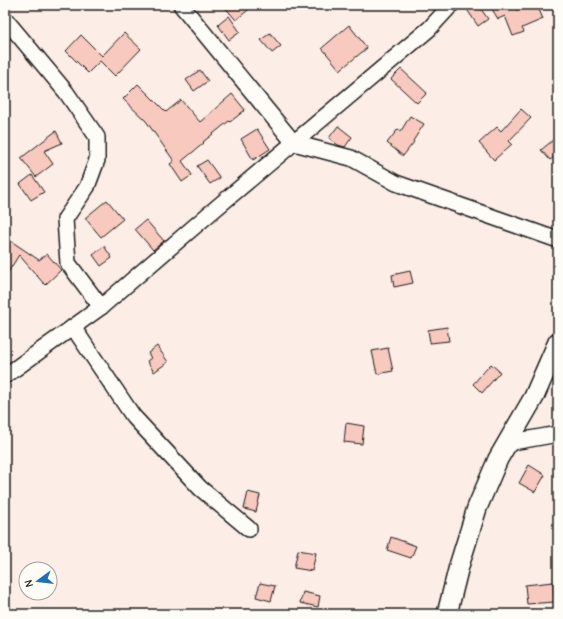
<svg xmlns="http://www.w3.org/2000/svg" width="563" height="619" viewBox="0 0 563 619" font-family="'Comic Neue',sans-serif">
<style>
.building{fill:#f8c9be;stroke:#1c1c1c}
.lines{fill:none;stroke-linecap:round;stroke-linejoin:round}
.minor-casing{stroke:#1c1c1c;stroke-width:18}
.tertiary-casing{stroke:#1c1c1c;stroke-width:22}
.minor{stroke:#fdfcf7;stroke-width:15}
.tertiary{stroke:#fdfcf7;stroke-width:19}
</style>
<rect width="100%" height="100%" fill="#fcede6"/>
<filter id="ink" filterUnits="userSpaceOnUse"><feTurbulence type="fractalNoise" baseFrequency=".025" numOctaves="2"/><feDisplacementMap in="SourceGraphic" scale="8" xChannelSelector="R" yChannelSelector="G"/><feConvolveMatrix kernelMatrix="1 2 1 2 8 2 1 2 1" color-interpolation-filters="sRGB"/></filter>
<g filter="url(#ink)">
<g class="building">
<polygon points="223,5 254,5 236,20"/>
<polygon points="464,5 478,5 488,19 478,26"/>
<polygon points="499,5 524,5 516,10 528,5 537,5 543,19 522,28 524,32 513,36 505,16 498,19 492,9"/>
<polygon points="229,16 240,32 229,40 218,25"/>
<polygon points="349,25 367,48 340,70 322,48"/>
<polygon points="124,33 141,49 115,76 100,61 88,73 66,51 81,35 102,56"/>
<polygon points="270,33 281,46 272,53 261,40"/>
<polygon points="401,69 427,93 417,103 391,79"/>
<polygon points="200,70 208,81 194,91 186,80"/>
<polygon points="138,84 166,112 181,100 200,122 232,94 245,110 230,122 229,121 203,142 204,143 182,161 192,175 182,182 170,164 174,161 146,121 123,99"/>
<polygon points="521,109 531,118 509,141 512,144 494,160 479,143 497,127 501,131"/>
<polygon points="410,116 424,124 413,141 414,142 403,156 387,143 398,129 401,131"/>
<polygon points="338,126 352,137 345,147 338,145 329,138"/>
<polygon points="257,129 270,149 253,160 241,139"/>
<polygon points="56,131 62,143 44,151 53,164 36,177 21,158"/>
<polygon points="558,136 558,154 550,160 541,150"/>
<polygon points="207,160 220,178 210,184 197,166"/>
<polygon points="32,175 44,192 31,200 20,184"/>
<polygon points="107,200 123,219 101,237 85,218"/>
<polygon points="146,220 164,241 153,250 135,229"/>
<polygon points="5,237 39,260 47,254 61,270 45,285 19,255 5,277"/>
<polygon points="104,246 112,258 101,266 93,255"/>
<polygon points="410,271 413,283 394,287 392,275"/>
<polygon points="447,327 449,341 430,343 428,330"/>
<polygon points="157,346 168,362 154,372 147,361 151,358 148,353"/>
<polygon points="388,348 393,371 377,374 372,351"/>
<polygon points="491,364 500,372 482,393 473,384"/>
<polygon points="346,423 364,426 362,444 344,442"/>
<polygon points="529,465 545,475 535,492 519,483"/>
<polygon points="248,492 260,495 256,512 244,509"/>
<polygon points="391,537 416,546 411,558 387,550"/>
<polygon points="298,550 316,553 312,571 294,568"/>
<polygon points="553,582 554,602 527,604 525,585"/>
<polygon points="260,583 275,586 271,601 256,597"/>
<polygon points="303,592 320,596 318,607 300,603"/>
</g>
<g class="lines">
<defs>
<g id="minor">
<polyline points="181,5 294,143 351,158 396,183 558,240"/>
<polyline points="5,19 66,92 97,137 97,160 87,187 65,219 68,263 101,307"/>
<polyline points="73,327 133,416 200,488 249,529"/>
<polyline points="5,376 101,307 209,214 429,29 451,5"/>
<polyline points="507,443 558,434"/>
</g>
<polyline id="tertiary" points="447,614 459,566 477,508 498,459 534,397 558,342"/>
</defs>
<use href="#minor" class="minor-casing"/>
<use href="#tertiary" class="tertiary-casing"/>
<use href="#minor" class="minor"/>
<use href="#tertiary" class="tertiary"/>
</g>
</g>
<rect width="563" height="619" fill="none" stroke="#fdfcf7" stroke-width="20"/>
<rect x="10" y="10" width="543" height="599" fill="none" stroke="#1c1c1c" stroke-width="1.5" filter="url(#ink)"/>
<g transform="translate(38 581) rotate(255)"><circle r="19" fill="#fdfcf7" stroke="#a3a29f"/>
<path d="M0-3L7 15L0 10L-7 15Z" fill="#1f6fb2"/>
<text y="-6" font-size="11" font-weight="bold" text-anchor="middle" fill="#1c1c1c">N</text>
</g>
</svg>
